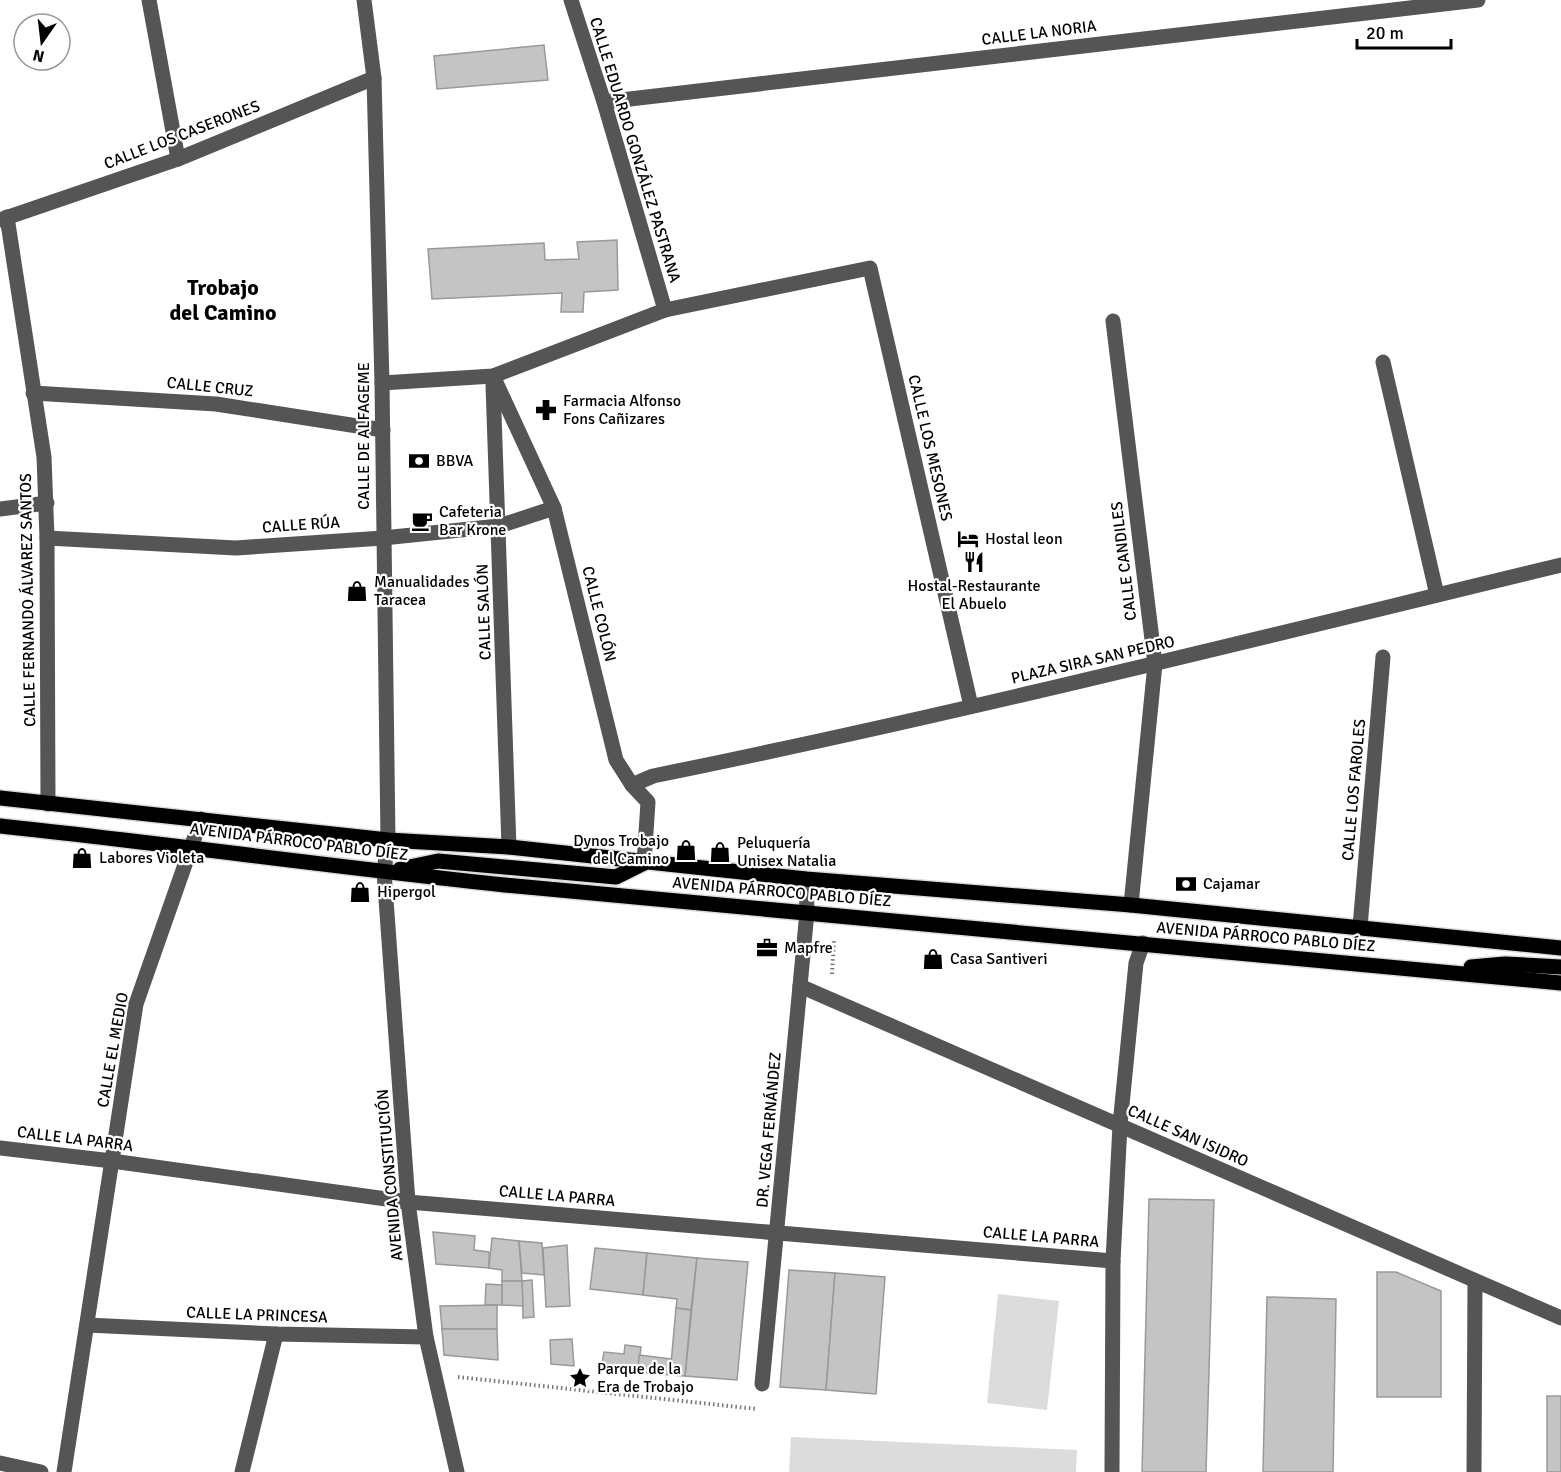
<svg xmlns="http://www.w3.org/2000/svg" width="1561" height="1472" viewBox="0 0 1561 1472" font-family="Signika,sans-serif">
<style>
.green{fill:#dcdcdc}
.building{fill:#c4c4c4;stroke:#999;stroke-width:1.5}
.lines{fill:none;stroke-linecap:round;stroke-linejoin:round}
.major-casing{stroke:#dbdbdb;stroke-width:18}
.path{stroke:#777;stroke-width:4;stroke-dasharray:1.5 3;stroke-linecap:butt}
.minor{stroke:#555;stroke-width:15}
.major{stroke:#000;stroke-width:15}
.labels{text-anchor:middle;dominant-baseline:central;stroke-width:4.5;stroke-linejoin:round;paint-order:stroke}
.street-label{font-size:16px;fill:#000;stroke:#fff}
.poi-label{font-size:16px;fill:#000;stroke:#fff;text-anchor:start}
.district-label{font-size:22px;font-weight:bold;fill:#000;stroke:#fff}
</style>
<rect width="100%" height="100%" fill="#fff"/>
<g class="green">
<polygon points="998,1294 1059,1301 1047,1410 987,1403"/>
<polygon points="791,1437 1077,1450 1076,1472 789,1472"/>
</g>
<g class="building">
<polygon points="544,45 548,80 437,89 434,56"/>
<polygon points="617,240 618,290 584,292 583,312 561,312 562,293 432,299 428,249 544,243 545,260 579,259 577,242"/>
<polygon points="1149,1199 1214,1200 1206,1472 1142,1472"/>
<polygon points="433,1232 475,1236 474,1250 489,1252 489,1268 436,1264"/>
<polygon points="492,1238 519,1241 522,1281 502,1281 502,1270 489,1268"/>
<polygon points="519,1241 542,1243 544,1275 522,1273"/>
<polygon points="567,1245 570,1306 546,1307 543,1248"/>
<polygon points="595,1248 647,1253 643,1295 590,1289"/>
<polygon points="647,1253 697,1258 691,1310 676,1308 677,1299 643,1295"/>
<polygon points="697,1258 748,1262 737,1380 685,1376"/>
<polygon points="789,1270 835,1273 826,1390 780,1387"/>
<polygon points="1377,1272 1396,1272 1441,1291 1441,1397 1377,1397"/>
<polygon points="835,1273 885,1277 876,1394 826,1390"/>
<polygon points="532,1280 534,1317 523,1318 522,1281"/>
<polygon points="502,1281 522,1281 523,1306 502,1305"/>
<polygon points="486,1284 502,1285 502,1305 485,1305"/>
<polygon points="1267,1297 1336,1299 1333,1472 1263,1472"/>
<polygon points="497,1305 497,1329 442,1329 440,1306"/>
<polygon points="676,1308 691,1310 685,1376 670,1375"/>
<polygon points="442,1329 497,1329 498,1360 444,1355"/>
<polygon points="572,1339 574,1366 551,1364 550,1340"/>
<polygon points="625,1345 641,1347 638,1372 601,1369 604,1352 624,1354"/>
<polygon points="639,1355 671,1359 670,1375 638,1372"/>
<rect x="1547" y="1396" width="14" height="76"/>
</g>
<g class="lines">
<defs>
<g id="major">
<polyline points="0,798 388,840 509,847 806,879 1131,905 1561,948"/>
<path d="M0 826C169 844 336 867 505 885L1561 983"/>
<polyline points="400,869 438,861 616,877 644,863"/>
<polyline points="1471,967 1505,964 1561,967"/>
</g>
</defs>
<use href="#major" class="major-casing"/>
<g class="path">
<polyline points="832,974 834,939"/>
<polyline points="458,1377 757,1409"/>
</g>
<g class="minor">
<polyline points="149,0 178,159"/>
<polyline points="364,0 374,78 382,383 388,840 384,872 408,1202 426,1337 457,1472"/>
<polyline points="571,0 604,102 665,310"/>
<polyline points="604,102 1478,0"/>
<polyline points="7,217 44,457 47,538 48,804"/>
<polyline points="0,220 178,159 374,78"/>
<polyline points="1113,321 1155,664 1131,905"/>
<polyline points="1383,362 1437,595"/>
<polyline points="493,376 554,508 616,760 632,785 648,802 644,863"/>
<polyline points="382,383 493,376 665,310 870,268 971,706"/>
<polyline points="493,385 509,847"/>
<polyline points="33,393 216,404 383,430"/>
<polyline points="0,509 47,503"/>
<polyline points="47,538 236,548 383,538 499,526 554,508"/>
<path d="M632 785 653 776C958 714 1259 638 1561 565"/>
<polyline points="1360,927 1383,657"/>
<polyline points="800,986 1561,1318"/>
<polyline points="0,1148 112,1161 408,1202 1113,1261"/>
<polyline points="87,1325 276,1334 426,1337"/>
<polyline points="762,1384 800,986 807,912 806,879"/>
<polyline points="0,1463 41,1472"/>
<polyline points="64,1472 136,1004 201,819"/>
<polyline points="242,1472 276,1334"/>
<polyline points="1112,1472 1113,1261 1120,1125 1136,963 1143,943"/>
<polyline points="1474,1472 1475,1281"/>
</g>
<use href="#major" class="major"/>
</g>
<defs>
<symbol id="pharmacy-bare" viewBox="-9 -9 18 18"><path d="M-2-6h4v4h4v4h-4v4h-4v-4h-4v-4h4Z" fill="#000" stroke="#fff" stroke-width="2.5" paint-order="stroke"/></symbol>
<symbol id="bank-bare" viewBox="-9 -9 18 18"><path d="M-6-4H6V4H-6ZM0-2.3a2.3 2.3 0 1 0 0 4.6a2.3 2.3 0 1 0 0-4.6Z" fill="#000" stroke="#fff" stroke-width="2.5" paint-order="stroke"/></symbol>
<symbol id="cafe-bare" viewBox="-9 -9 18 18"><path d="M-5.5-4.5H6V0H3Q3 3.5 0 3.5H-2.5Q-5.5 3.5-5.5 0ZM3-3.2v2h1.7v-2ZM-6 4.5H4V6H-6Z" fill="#000" stroke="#fff" stroke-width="2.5" paint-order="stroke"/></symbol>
<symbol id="hotel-bare" viewBox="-9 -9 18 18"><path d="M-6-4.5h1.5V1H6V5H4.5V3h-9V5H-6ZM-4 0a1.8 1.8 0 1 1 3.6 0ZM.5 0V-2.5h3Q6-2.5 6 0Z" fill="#000" stroke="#fff" stroke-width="2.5" paint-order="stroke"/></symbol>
<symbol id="restaurant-bare" viewBox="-9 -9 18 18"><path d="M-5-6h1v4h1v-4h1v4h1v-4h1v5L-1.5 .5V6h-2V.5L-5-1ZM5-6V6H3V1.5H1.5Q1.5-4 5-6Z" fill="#000" stroke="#fff" stroke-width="2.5" paint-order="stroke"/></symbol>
<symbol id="shop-bare" viewBox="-9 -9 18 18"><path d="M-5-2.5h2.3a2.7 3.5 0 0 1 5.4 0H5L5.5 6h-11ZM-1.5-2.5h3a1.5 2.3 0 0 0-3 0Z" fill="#000" stroke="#fff" stroke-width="2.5" paint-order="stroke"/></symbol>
<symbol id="office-bare" viewBox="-9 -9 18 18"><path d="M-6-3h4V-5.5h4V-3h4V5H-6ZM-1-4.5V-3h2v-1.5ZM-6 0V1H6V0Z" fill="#000" stroke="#fff" stroke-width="2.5" paint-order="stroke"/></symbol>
<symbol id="sight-bare" viewBox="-9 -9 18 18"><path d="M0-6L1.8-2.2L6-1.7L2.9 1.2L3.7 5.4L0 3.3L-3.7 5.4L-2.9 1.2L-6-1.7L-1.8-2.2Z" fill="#000" stroke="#fff" stroke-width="2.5" paint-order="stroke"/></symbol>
</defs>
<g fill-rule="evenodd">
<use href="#pharmacy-bare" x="531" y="395" width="30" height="30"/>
<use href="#bank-bare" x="404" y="446" width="30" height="30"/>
<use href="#cafe-bare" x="407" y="506" width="30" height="30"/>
<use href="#hotel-bare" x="953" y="524" width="30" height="30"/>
<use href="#restaurant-bare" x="959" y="547" width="30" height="30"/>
<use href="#shop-bare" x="342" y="576" width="30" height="30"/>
<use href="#shop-bare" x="671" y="835" width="30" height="30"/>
<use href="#shop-bare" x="705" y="837" width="30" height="30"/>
<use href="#shop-bare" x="67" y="843" width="30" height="30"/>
<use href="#bank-bare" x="1171" y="869" width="30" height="30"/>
<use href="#shop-bare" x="345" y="877" width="30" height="30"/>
<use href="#office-bare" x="752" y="933" width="30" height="30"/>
<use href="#shop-bare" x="918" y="944" width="30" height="30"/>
<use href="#sight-bare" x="565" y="1363" width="30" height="30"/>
</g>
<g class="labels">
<g class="street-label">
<text transform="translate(1039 33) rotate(-7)">CALLE LA NORIA</text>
<text transform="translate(182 135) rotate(-21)">CALLE LOS CASERONES</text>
<text transform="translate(635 150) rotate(73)">CALLE EDUARDO GONZÁLEZ PASTRANA</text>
<text transform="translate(210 387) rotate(6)">CALLE CRUZ</text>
<text transform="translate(364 436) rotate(-90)">CALLE DE ALFAGEME</text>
<text transform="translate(930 448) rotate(77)">CALLE LOS MESONES</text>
<text transform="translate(301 525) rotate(-4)">CALLE RÚA</text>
<text transform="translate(1124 561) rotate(-97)">CALLE CANDILES</text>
<text transform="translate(28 600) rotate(-91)">CALLE FERNANDO ÁLVAREZ SANTOS</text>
<text transform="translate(484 612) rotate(-92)">CALLE SALÓN</text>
<text transform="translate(599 614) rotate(76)">CALLE COLÓN</text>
<text transform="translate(1093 660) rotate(-13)">PLAZA SIRA SAN PEDRO</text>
<text transform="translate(1354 790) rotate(-85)">CALLE LOS FAROLES</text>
<text transform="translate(299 842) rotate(7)">AVENIDA PÁRROCO PABLO DÍEZ</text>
<text transform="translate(782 892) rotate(5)">AVENIDA PÁRROCO PABLO DÍEZ</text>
<text transform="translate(1266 937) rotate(5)">AVENIDA PÁRROCO PABLO DÍEZ</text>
<text transform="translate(113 1050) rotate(-80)">CALLE EL MEDIO</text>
<text transform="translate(769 1130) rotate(-85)">DR. VEGA FERNÁNDEZ</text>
<text transform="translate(1188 1136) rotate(24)">CALLE SAN ISIDRO</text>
<text transform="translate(75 1139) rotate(7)">CALLE LA PARRA</text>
<text transform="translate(390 1175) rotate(-95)">AVENIDA CONSTITUCIÓN</text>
<text transform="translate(557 1196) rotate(5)">CALLE LA PARRA</text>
<text transform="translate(1041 1237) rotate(5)">CALLE LA PARRA</text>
<text transform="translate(257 1315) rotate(2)">CALLE LA PRINCESA</text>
</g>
<g class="poi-label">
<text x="563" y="401">Farmacia Alfonso<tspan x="563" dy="18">Fons Cañizares</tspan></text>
<text x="436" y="461">BBVA</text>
<text x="439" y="512">Cafeteria<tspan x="439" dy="18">Bar Krone</tspan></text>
<text x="985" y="539">Hostal leon</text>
<text x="374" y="582">Manualidades<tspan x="374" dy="18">Taracea</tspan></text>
<text x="974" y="586" text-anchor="middle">Hostal-Restaurante<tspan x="974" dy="18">El Abuelo</tspan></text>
<text x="669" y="841" text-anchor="end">Dynos Trobajo<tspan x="669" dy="18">del Camino</tspan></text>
<text x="737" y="843">Peluquería<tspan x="737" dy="18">Unisex Natalia</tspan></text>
<text x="99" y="858">Labores Violeta</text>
<text x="1203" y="884">Cajamar</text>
<text x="377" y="892">Hipergol</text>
<text x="784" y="948">Mapfre</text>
<text x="950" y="959">Casa Santiveri</text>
<text x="597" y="1369">Parque de la<tspan x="597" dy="18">Era de Trobajo</tspan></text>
</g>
<g class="district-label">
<text x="223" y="287">Trobajo<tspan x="223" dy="25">del Camino</tspan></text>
</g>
</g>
<g transform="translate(42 42) rotate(194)"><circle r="28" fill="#ffffff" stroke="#999999" stroke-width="1.5"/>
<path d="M0-4.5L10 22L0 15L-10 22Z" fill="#000000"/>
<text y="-9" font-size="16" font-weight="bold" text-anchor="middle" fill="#000000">N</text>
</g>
<path d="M1357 39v9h94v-9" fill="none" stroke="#000000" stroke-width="3"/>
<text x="1366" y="39" font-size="18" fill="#000000" stroke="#ffffff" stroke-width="4.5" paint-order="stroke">20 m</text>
</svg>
